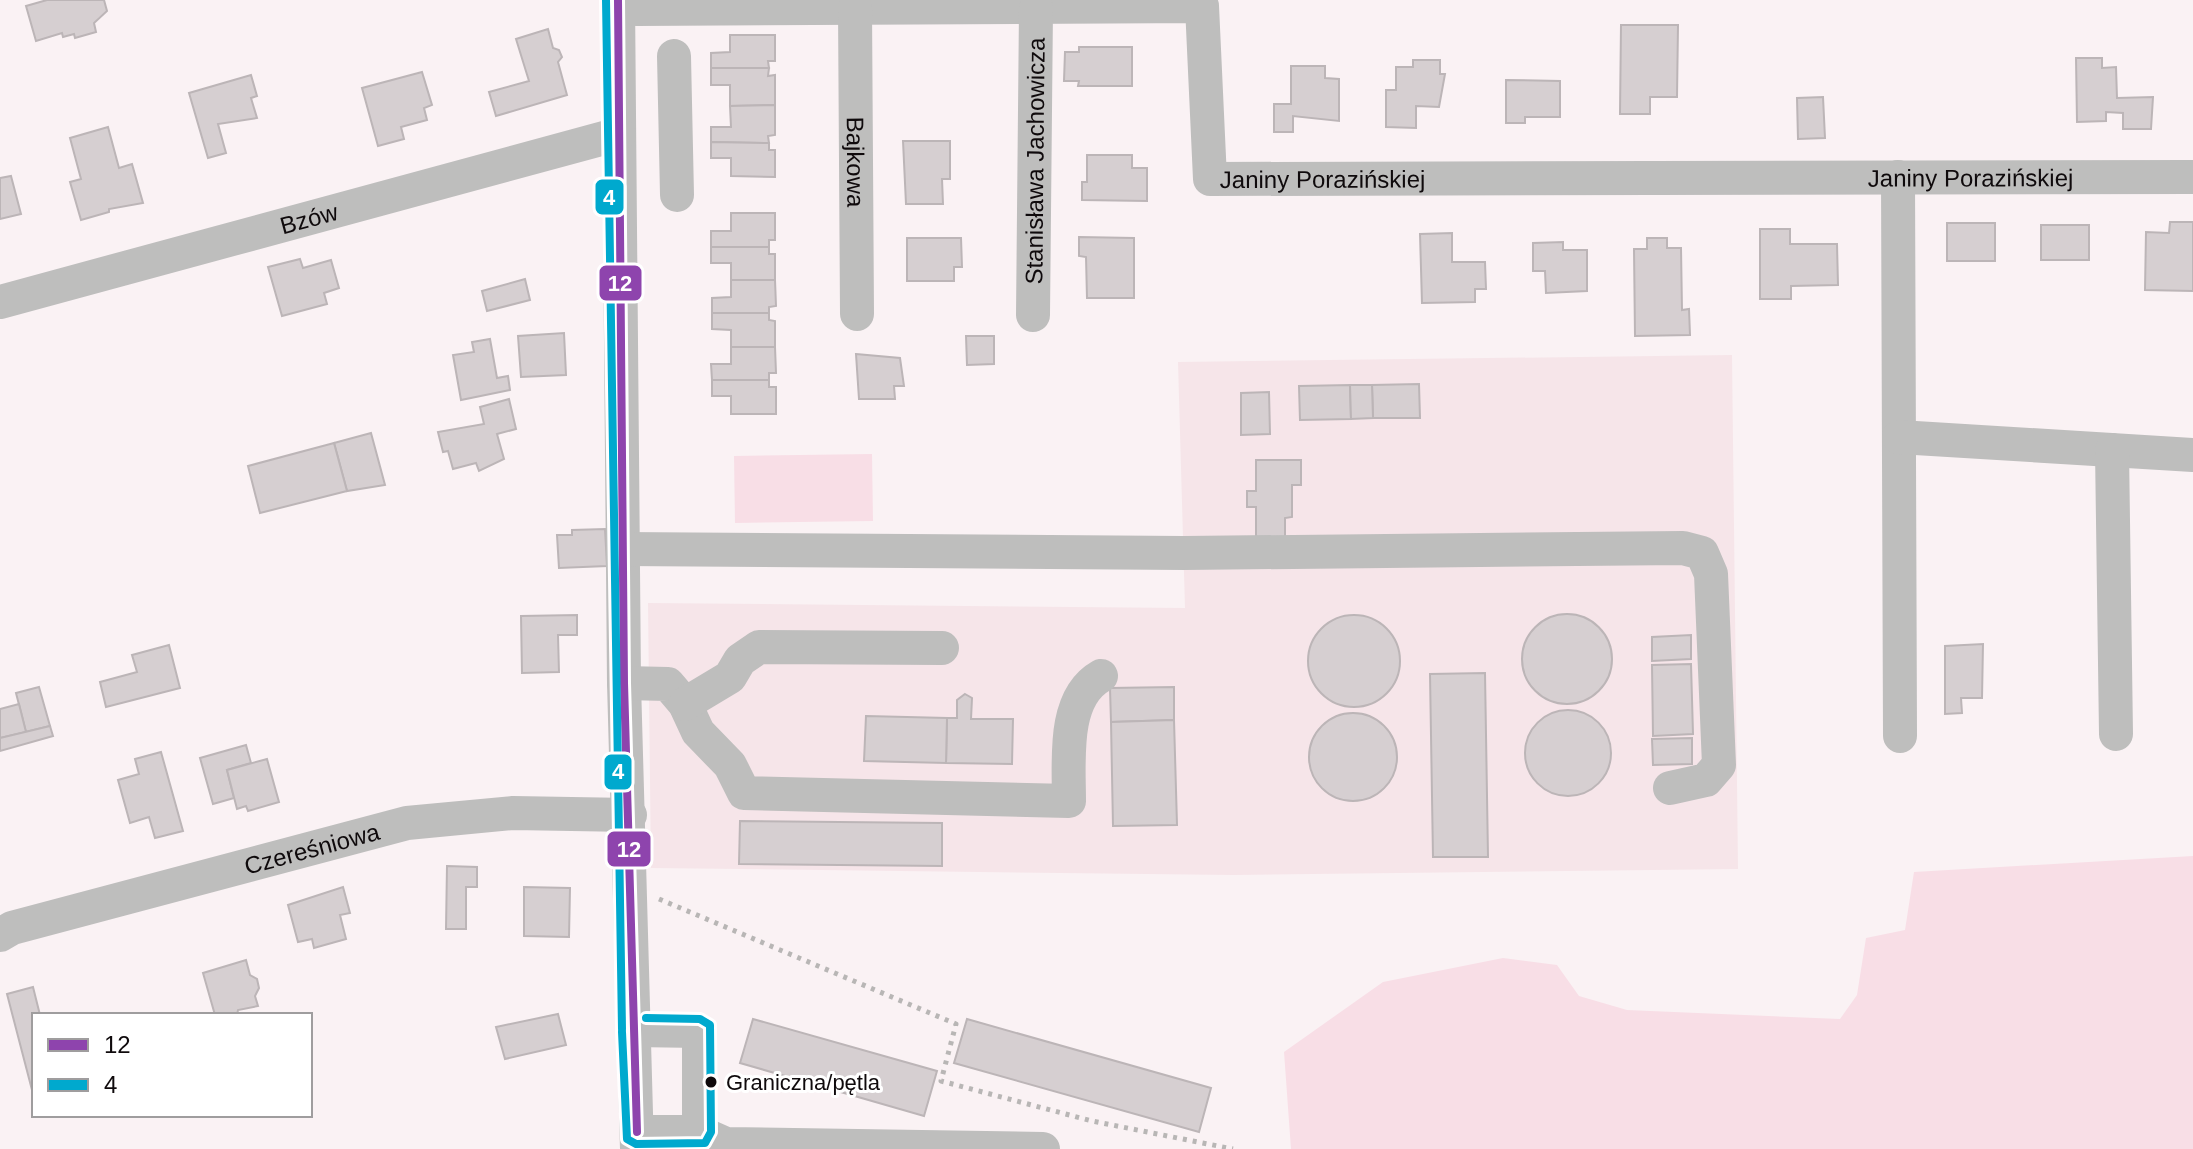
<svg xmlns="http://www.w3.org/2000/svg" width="2193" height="1149" viewBox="0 0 2193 1149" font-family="Helvetica,sans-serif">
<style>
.built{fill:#f6e5e9}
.green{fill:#f8dee6}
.building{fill:#d6cfd1;stroke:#bcb5b7;stroke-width:2}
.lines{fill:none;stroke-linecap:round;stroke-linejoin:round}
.path{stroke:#b8b6b5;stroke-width:5;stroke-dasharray:4 6;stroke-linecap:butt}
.minor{stroke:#bebebd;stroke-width:34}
.bus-1-casing{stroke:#fff;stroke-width:14}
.bus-2-casing{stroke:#fff;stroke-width:14}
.bus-1{stroke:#8e44ad;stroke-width:8}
.bus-2{stroke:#00a9ce;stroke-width:8}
.bus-dot{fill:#0f0a0c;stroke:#fff;stroke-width:3}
.labels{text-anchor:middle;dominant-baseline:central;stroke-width:6;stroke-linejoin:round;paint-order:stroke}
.bus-label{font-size:22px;fill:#0f0a0c;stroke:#fff;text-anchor:start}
.street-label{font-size:24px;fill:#0f0a0c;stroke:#fff}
.line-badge{stroke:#fff;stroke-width:3}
.badge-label{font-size:22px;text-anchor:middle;font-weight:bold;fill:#fff}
</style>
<rect width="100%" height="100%" fill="#faf2f4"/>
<polygon class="built" points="1732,355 1738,869 1234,875 651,868 648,603 1185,608 1178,362"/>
<g class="green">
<polygon points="872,454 873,521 735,523 734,456"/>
<polygon points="2193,856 2193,1149 1291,1149 1284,1052 1383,982 1503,958 1557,965 1579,996 1627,1010 1840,1019 1857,995 1866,938 1905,930 1914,872"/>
</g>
<g class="building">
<polygon points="47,0 104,0 107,11 94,23 96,32 75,38 74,34 63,37 62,33 36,41 26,6"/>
<polygon points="1621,25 1678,25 1677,97 1650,97 1650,114 1620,114"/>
<polygon points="548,29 553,48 559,50 562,57 558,62 567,95 496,116 489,92 529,81 516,39"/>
<polygon points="730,35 775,35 775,61 768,61 769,68 711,68 711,53 730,52"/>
<polygon points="1079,47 1132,47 1132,86 1078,86 1079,81 1064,81 1065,52 1079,52"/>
<polygon points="2076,58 2102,58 2102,68 2116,67 2117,98 2153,97 2151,129 2123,129 2123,113 2106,112 2106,121 2077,122"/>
<polygon points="1413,60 1440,60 1440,74 1445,74 1439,107 1416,106 1416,128 1386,127 1386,90 1396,90 1396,67 1413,67"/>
<polygon points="1291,66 1325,66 1325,78 1339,79 1339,121 1293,116 1293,132 1274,132 1274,104 1291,104"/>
<polygon points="711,68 769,68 768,76 775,75 775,105 730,106 730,85 711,85"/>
<polygon points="422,72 432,105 424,108 427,120 401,127 404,139 378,146 362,88"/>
<polygon points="251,75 257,96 251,98 257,118 218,124 226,153 208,158 189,93"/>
<polygon points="1506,80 1560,81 1560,117 1525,117 1525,123 1506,123"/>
<polygon points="1823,97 1825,138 1798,139 1797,98"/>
<polygon points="775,105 775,135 768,136 769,143 711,142 711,127 731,127 730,106"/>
<polygon points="108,127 119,168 132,164 143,203 109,209 109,212 81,220 70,182 81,179 70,138"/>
<polygon points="903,141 950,141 950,179 942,179 943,204 906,204"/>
<polygon points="711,142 769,143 769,150 775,150 775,177 731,176 731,158 711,158"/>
<polygon points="1087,155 1132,155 1132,168 1147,168 1147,201 1082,200 1082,182 1087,182"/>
<polygon points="11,176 21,214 0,219 0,178"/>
<polygon points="731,213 775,213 775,240 769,240 769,247 711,247 711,231 731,231"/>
<polygon points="2170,222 2193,222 2193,291 2145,290 2146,232 2169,233"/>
<rect x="1947" y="223" width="48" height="38"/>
<rect x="2041" y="225" width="48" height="35"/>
<polygon points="1760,229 1790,229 1790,244 1837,244 1838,285 1791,286 1791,299 1760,299"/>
<polygon points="1452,233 1452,262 1485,262 1486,289 1475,289 1475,302 1422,303 1420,234"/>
<polygon points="1079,237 1134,238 1134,298 1087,298 1086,257 1079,256"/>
<polygon points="907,238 961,238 962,267 954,267 954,281 907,281"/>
<polygon points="1647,238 1667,238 1667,248 1681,248 1682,310 1689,309 1690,335 1635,336 1634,249 1647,249"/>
<polygon points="1563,242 1563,250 1587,250 1587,291 1546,293 1545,271 1533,271 1533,243"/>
<polygon points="711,247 769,247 769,254 775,254 775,280 731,280 731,263 711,263"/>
<polygon points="300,259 303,268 331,260 339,288 324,293 327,304 282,316 268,267"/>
<polygon points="525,279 530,300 487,311 482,291"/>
<polygon points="731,280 775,280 776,306 769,307 769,313 712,313 712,298 731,297"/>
<polygon points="712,313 769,313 769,320 775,321 775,347 731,347 731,330 712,329"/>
<polygon points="564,333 566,375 521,377 518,336"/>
<polygon points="966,336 994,336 994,364 967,365"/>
<polygon points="490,339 497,378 508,376 510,390 461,400 453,355 474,352 472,342"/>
<polygon points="731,347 775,347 776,373 769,373 769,380 712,380 711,364 731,364"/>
<polygon points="856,354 900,358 904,386 894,386 895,399 859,399"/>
<polygon points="712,380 769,380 769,387 776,387 776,414 731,414 731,396 712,396"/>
<polygon points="1419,384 1420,418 1373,418 1372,385"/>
<polygon points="1350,385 1351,419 1300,420 1299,386"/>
<polygon points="1350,385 1372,385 1373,418 1351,419"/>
<polygon points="1269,392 1270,434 1241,435 1241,393"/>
<polygon points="509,399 516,429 497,434 504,459 479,471 476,463 453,469 448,451 443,452 438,432 484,424 480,407"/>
<polygon points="371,433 385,485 347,491 334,443"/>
<polygon points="334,443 347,491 260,513 248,466"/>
<polygon points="1256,460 1301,460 1301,485 1292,485 1292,517 1285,518 1285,539 1256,539 1256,507 1247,507 1247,491 1256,491"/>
<polygon points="605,529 607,566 559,568 557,535 572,535 572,530"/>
<circle cx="1567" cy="659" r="45"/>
<polygon points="577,615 577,635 558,635 559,672 522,673 521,616"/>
<circle cx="1354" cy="661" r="46"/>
<polygon points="1691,635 1691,659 1652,661 1652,637"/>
<polygon points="1983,644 1982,698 1961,698 1962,713 1945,714 1945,646"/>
<polygon points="169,645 180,688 106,707 100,682 137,672 132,655"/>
<polygon points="1691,664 1693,734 1653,736 1652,665"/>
<polygon points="1485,673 1488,857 1433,857 1430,674"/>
<polygon points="39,687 50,726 26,732 16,693"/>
<polygon points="1174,687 1174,720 1111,722 1110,688"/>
<polygon points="965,694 972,698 971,719 1013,719 1012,764 946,763 947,718 957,718 957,700"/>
<polygon points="19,704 26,732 0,738 0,709"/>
<circle cx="1568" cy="753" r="43"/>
<circle cx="1353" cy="757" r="44"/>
<polygon points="866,716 947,718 946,763 864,761"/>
<polygon points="1174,720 1177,825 1113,826 1111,722"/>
<polygon points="50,726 53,736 0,751 0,738"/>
<polygon points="1692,738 1692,764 1653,765 1652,739"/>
<polygon points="246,745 251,763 227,770 234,798 213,804 200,758"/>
<polygon points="161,752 183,831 155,838 149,817 130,823 118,780 139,774 135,759"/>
<polygon points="267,759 279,802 248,811 246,806 237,809 227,770"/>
<polygon points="740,821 942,823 942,866 739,864"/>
<polygon points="447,866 477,867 477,887 466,887 466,929 446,929"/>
<polygon points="343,887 350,913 340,915 346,939 314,948 312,939 298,942 288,905"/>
<polygon points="524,887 570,888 569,937 524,936"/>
<polygon points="246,960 250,975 257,979 259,988 255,996 258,1006 238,1010 237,1015 215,1015 203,973"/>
<polygon points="33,987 40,1015 34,1015 32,1090 7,994"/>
<polygon points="558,1014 566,1045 505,1059 496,1027"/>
<polygon points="753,1019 937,1071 924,1116 740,1063"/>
<polygon points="967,1019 1211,1088 1199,1132 954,1063"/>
</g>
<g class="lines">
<polyline class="path" points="659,899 956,1024 941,1081 1092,1121 1233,1149"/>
<g class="minor">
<polyline points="618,0 624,683 637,1149"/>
<path id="s1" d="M618 6 637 9 1202 6 1210 179 2193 177"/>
<path id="s2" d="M855 8 857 314"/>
<polyline points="674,56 677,195"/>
<polyline points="1898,177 1900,736"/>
<path id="s3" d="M0 302 619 134"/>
<path id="s4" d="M1033 315 1036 8"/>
<polyline points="1899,437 2193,455"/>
<polyline points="2112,450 2116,734"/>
<polyline points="623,549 1184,553 1683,548 1702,553 1711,574 1719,765 1706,780 1670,788"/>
<path d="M624 683 668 684 685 704 698 732 730 765 744 793 1069 801C1069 761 1062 698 1101 676"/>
<polyline points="685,704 730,677 740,660 759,647 942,648"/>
<path id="s5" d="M0 935 12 928 407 823 513 813 630 815"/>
<polyline points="634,1030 699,1031 699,1132"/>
<polyline points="637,1132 699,1132 726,1144 1043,1149"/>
</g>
<defs>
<polyline id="bus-1" points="618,0 624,683 637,1132"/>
<g id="bus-2">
<polyline points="606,0 622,1029"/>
<polyline points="622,1032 627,1139 636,1144 705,1143 711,1132 710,1025 700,1019 646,1018"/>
</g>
</defs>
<use href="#bus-1" class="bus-1-casing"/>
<use href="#bus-2" class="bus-2-casing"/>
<use href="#bus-1" class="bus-1"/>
<use href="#bus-2" class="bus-2"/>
</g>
<circle class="bus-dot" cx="711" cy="1082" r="7"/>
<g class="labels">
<g class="bus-label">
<text x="726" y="1082">Graniczna/pętla</text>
</g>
<g class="street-label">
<text stroke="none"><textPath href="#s2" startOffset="154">Bajkowa</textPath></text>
<text stroke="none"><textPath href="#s4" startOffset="154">Stanisława Jachowicza</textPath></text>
<text stroke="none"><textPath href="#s1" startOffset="1518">Janiny Porazińskiej</textPath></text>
<text stroke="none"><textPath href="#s1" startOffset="870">Janiny Porazińskiej</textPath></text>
<text stroke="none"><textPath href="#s3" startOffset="320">Bzów</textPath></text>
<text stroke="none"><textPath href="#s5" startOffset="324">Czereśniowa</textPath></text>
</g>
</g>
<g class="line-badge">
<rect x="594" y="178" width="31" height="38" rx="8" fill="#00a9ce"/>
<rect x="598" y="264" width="45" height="38" rx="8" fill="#8e44ad"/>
<rect x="603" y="753" width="30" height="38" rx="8" fill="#00a9ce"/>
<rect x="606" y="830" width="46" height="38" rx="8" fill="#8e44ad"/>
</g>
<g class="badge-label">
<text x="609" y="205">4</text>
<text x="620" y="291">12</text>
<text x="618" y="779">4</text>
<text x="629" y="857">12</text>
</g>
<rect x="32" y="1013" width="280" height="104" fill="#ffffff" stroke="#9f9d9e" stroke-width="2"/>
<rect x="48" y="1039" width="40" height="12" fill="#8e44ad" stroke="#9f9d9e" stroke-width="2"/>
<text x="104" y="1053" font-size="24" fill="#0f0a0c">12</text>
<rect x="48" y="1079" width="40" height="12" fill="#00a9ce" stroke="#9f9d9e" stroke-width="2"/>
<text x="104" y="1093" font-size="24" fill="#0f0a0c">4</text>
</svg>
